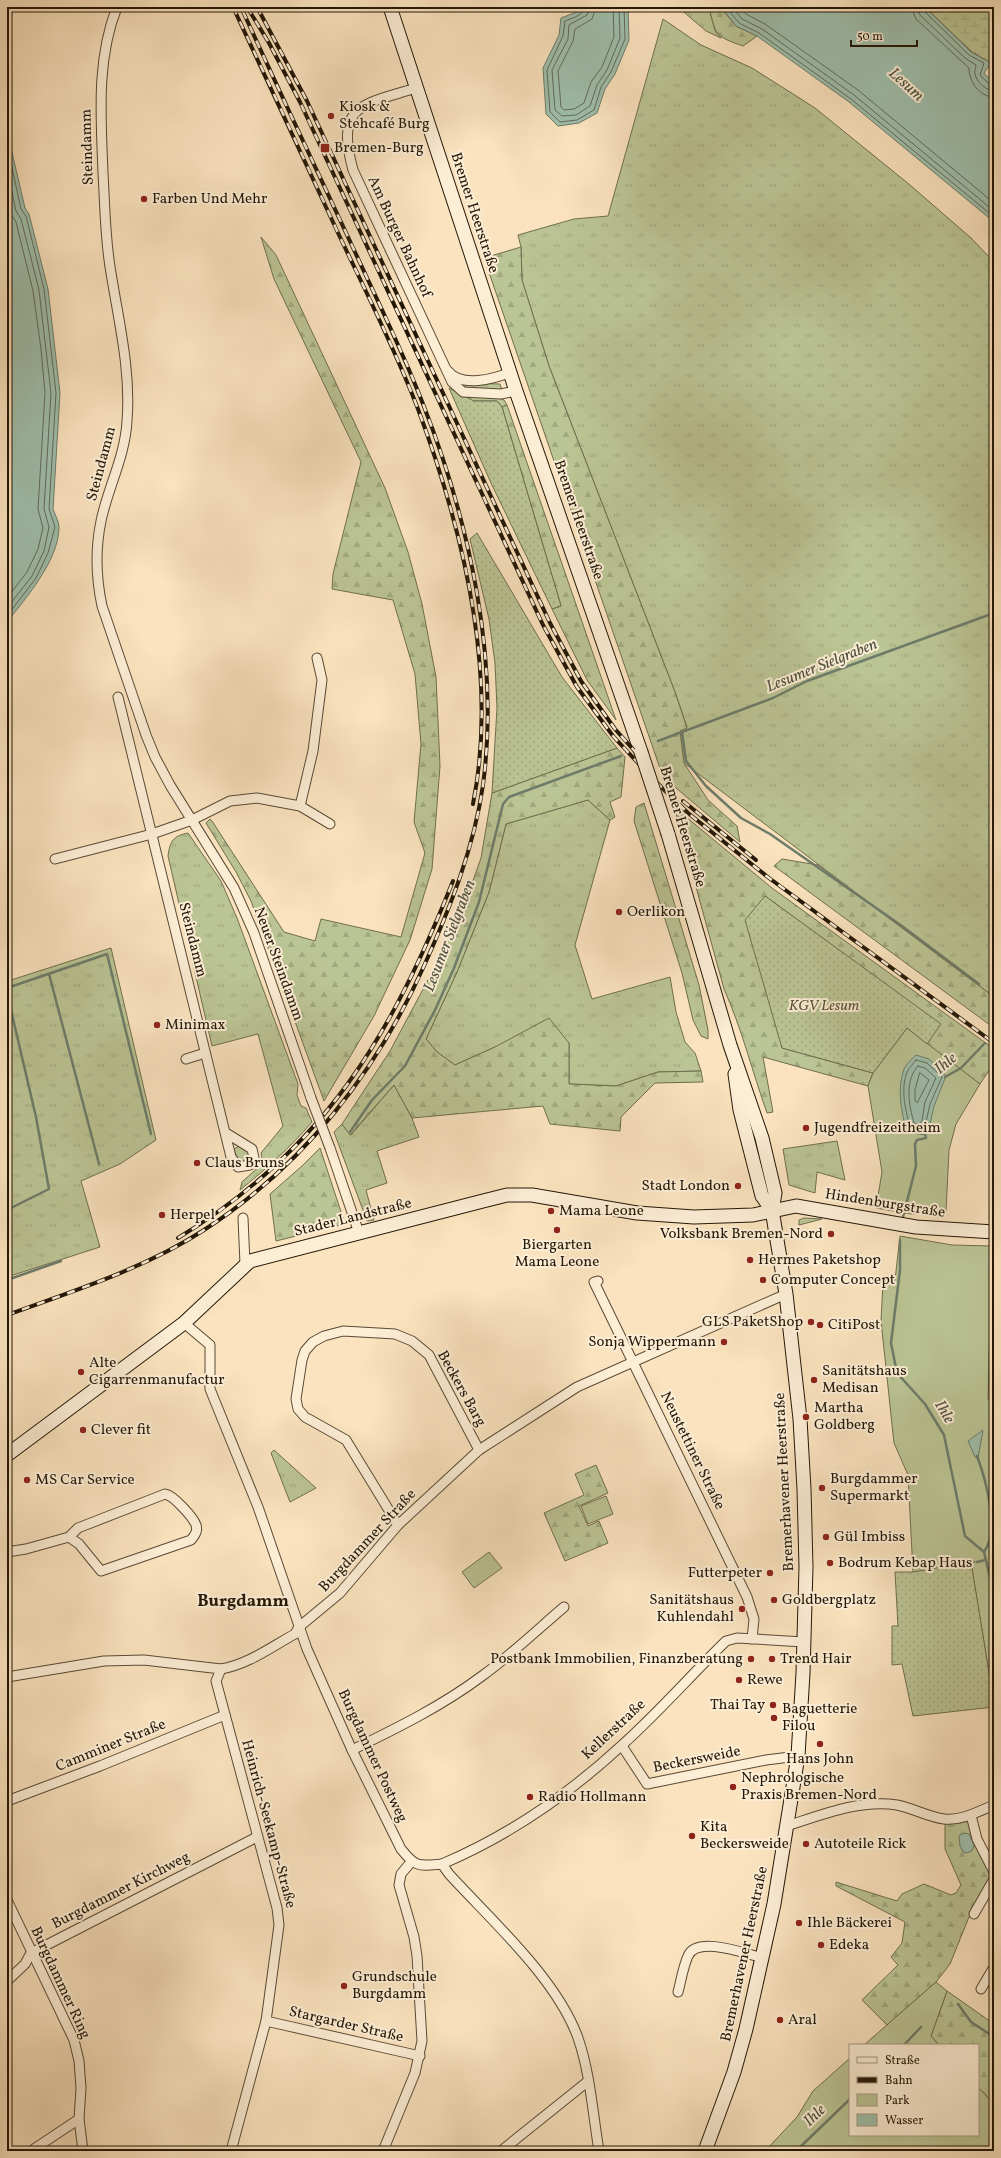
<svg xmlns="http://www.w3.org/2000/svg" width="1001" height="2158" viewBox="0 0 1001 2158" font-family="Vollkorn,serif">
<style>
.grass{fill:url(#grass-tufts);stroke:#6f6e4e}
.forest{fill:url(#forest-firs);stroke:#6f6e4e}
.wetland{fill:url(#wetland-marsh);stroke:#6f6e4e}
.park{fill:#bbc494;stroke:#6f6e4e}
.garden{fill:url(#garden-dots);stroke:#6f6e4e}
.water{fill:#9fbfac;stroke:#6d7c6a}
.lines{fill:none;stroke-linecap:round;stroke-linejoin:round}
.shore{stroke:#616b5a;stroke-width:1}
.stream{stroke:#6d7c6a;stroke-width:2.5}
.street-casing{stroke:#594a35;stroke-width:11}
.secondary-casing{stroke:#231707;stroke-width:15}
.street{stroke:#fcedd5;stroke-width:9}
.secondary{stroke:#fcedd5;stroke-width:13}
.rail-casing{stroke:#231707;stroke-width:4}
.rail{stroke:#fcedd5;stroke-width:2.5;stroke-dasharray:8;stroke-linecap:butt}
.street-bridge-casing{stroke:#594a35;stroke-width:11;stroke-linecap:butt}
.secondary-bridge-casing{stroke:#231707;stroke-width:15;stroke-linecap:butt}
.street-bridge{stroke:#fcedd5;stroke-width:9}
.secondary-bridge{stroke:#fcedd5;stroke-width:13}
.poi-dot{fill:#8f2418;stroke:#fcedd5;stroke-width:1.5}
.labels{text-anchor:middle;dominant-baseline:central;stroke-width:4;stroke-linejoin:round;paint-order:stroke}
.poi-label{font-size:15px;fill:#231707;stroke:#fcedd5;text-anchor:start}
.street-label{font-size:15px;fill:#231707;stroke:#fcedd5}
.park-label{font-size:15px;font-style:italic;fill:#585438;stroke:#fcedd5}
.water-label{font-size:16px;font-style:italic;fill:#4e5241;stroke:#fcedd5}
.quarter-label{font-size:17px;font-weight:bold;fill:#231707;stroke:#fcedd5}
</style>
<defs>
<pattern id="grass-tufts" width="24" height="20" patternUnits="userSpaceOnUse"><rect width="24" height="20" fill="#bbc494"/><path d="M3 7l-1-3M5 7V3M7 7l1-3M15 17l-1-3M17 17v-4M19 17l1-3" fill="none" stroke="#a0a87e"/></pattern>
<pattern id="forest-firs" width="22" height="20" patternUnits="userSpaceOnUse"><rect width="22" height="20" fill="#bbc494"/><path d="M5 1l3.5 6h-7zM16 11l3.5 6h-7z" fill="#a0a87e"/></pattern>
<pattern id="wetland-marsh" width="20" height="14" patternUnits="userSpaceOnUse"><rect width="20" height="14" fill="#bbc494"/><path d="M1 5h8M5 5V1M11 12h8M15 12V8" fill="none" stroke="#a0a87e"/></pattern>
<pattern id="garden-dots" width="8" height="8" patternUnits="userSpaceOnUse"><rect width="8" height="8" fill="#bbc494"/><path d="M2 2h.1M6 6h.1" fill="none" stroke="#a0a87e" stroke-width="1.8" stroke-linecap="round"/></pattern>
</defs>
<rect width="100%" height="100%" fill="#fae3be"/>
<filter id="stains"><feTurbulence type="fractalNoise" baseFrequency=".005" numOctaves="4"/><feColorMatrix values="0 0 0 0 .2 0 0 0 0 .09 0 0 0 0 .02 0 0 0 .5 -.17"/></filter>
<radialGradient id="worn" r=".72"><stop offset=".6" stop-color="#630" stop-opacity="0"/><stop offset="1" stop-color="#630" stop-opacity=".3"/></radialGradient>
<g class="grass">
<polygon points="678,7 709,7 715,31 721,38 706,31"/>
<polygon points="663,19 701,45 752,68 815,108 910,185 971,238 994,262 994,997 684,763 680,730 687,727 675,692 549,366 522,280 521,247 518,235 574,219 608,216"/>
<polygon points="458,383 500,384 502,390 467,390"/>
<polygon points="463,397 499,398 504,400 507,405 502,407 497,401 474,401"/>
<polygon points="588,800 610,820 575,945 592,999 670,977 676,1012 685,1042 695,1053 701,1071 658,1072 616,1086 569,1084 569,1043 495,1047 455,1065 437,1052 426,1039 457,972 489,892 506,824"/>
<path d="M188 833 221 881 237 918 298 1084 297 1095 301 1106 306 1108 312 1122C290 1148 266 1169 240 1190L242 1182 263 1163 261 1153 283 1126 258 1034 212 1046 168 856C170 841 173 836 188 833Z"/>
<polygon points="111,948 156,1140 120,1164 81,1181 100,1247 7,1277 7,967 11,980"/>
<polygon points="394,1085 412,1118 419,1137 377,1151 387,1183 366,1190 374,1220 367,1221 334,1132 342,1124 351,1135"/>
<polygon points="837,1141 845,1180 817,1172 815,1193 789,1185 783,1149"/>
<polygon points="239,1146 249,1152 250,1158 246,1162 241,1163 237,1159 234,1149"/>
<polygon points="804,1218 822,1219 799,1225 799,1220"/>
<polygon points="274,1450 316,1488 290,1502 271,1453"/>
</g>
<g class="forest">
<path d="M709 7H720L736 26 757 36 743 46C715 36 716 36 709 7Z"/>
<polygon points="261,237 276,255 385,488 408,552 422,604 436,677 440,766 432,869 410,940 374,1016 324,1101 251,901 236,872 206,823 210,819 212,821 284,932 315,941 321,919 401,937 425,853 414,822 421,744 415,674 393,600 332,589 333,574 361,462 274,279"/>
<polygon points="521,247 522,280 549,366 675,692 687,728 680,731 684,763 708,800 737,826 740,842 663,777 484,258"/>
<polygon points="507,405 616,720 587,680 552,609 561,606 502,407"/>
<polygon points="617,748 625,757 621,797 610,802 615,817 610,820 588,800 506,824 489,892 457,972 426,1039 437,1052 455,1065 495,1047 549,1018 569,1043 569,1084 616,1086 658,1072 701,1071 703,1082 655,1083 621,1117 620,1131 550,1124 543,1106 412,1118 394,1085 350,1135 342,1124 390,1051 443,952 463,909 481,858 492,793"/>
<polygon points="644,803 699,985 708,1030 708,1039 701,1036 693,1020 682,973 634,821 636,807"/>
<path d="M674 807 772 888 994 1049V1071L990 1069 980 1084 927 1044 940 1024 765 896 782 1048 873 1073 868 1086 763 1057 773 1112 767 1113C752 1071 742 1029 724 989Z"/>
<polygon points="782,859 818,865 994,997 994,1028 774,866"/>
<polygon points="320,1148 345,1224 276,1241 270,1194 302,1166"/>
<polygon points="596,1465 608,1493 579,1506 588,1526 599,1521 608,1543 565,1561 544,1513 584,1495 575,1474"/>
<polygon points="969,1819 993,1879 971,1912 950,1964 936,1982 887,2025 862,2000 898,1965 891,1957 902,1943 905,1922 836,1886 836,1882 897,1901 902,1894 924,1884 951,1895 956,1893 961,1885 945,1849 945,1823"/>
<polygon points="947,1991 994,2024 994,2104 978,2087 978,2045 939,2045 931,2036"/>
</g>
<polygon class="wetland" points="925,7 994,7 994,57 991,63 972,52"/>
<g class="park">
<polygon points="907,1028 980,1084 956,1124 949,1150 946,1211 911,1214 876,1208 882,1172 868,1086 873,1073"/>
<polygon points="900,1236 952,1245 992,1246 988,1400 994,1401 994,1682 990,1679 971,1563 913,1572 908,1475 894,1443 881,1321 883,1282 895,1280"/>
<polygon points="606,1496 613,1514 588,1524 581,1506"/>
<polygon points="489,1552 502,1568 474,1588 462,1572"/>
<polygon points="936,1982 947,1991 931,2036 939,2045 864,2045"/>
<polygon points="850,2058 850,2135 978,2135 978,2087 994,2104 994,2151 765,2151 797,2117 813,2091"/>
</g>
<g class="garden">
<polygon points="449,388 474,401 497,401 502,407 561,606 552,609 491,483"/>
<polygon points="477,533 562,677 617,748 492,793 497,708 495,663 489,619 470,539"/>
<polygon points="765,896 941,1024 927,1044 907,1028 873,1073 782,1048 745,920"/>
<polygon points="971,1562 990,1679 994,1682 994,1707 913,1716 902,1664 892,1665 892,1626 898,1626 895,1572 913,1572"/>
</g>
<g class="water">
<polygon points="583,7 628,7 629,40 615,74 605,89 597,113 579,123 558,126 546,114 543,68 559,35 561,18 577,12"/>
<polygon points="721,7 925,7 971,52 991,63 984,73 994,84 994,222 849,102 757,36 736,26"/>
<path d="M7 131 25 208 29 214 48 289 60 393 53 509C55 515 59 522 59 527 59 560 26 598 7 622Z"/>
<path d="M916 1055 929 1059 946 1076 934 1106 930 1124 925 1135 913 1133 906 1129C901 1109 897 1089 904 1069 906 1064 912 1059 916 1055Z"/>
<polygon points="994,1426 994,1453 991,1450 989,1435"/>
<polygon points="983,1430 978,1458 975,1457 968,1441"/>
<polygon points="964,1833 969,1834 974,1845 972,1851 967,1853 963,1852 960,1846 959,1836"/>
</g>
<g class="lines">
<g class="shore">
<path d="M585 7C583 16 572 18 565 21L563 36 547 70 550 112 560 122 577 120 594 110 601 87 611 72 625 39 624 7"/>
<polyline points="590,7 587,15 569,25 568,39 552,70 555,110 562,116 576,115 590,106 597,85 607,70 620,38 619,7"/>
<polyline points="596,7 592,19 575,29 573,41 558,71 561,107 564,110 574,109 584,103 591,82 602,67 614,37 613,7"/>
<polyline points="726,7 739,23 759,33 851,99 994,217"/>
<polyline points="732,7 742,19 762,29 854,95 994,211"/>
<polyline points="740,7 746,14 765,24 858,90 994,203"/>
<path d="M911 7 916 19 969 68C969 81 979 97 994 97"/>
<path d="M917 7 920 15 965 58 976 65C976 68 974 71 975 74 976 82 987 91 994 91"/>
<polyline points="922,7 924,11 969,55 984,63 980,75 990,85 994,86"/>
<polyline points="7,145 21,209 26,216 44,289 56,393 49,509 55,527 48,553 36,578 7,616"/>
<polyline points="7,168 16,211 21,219 39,290 51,393 44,509 49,527 44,551 32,576 7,608"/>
<polyline points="7,197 11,214 16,222 33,291 41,349 45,393 38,509 43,528 38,549 27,572 7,598"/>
<path d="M916 1060 927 1063 942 1077 930 1104 926 1122 922 1130 910 1126C905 1110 900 1086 908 1070 910 1067 914 1063 916 1060Z"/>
<path d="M918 1066 925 1068 936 1078 925 1102 922 1121 918 1125 914 1123C909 1105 904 1081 918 1066Z"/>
<polygon points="920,1073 929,1080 917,1103 915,1101 915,1090"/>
</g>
<g class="stream">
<polyline points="682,732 686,761 706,786 741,818 770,834 902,926 979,984"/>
<polyline points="658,741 773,698 807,681 994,613"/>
<polyline points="49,974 99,1164"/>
<polyline points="7,988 107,954 151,1134"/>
<polyline points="7,993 36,1117 49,1189 7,1210"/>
<polyline points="945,1077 961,1068 985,1043"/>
<polyline points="350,1132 372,1100 405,1066 435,1010 454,968 479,902 503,804 509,797 621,756"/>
<polyline points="903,1217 916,1166 915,1144 917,1140 926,1138 925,1133"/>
<polyline points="900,1240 900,1270 891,1343 897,1373 925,1404 944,1435 965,1536 984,1552 994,1595"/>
<polyline points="7,1280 61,1261"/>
<path d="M977 1456C986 1480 1000 1530 984 1552"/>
<polyline points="989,1545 994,1539"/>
<polyline points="977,1562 985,1560"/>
<polyline points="942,1568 974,1562"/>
<polyline points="958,2004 971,2022 994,2037"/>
<polyline points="904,2045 921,2027"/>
<polyline points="796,2151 850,2099"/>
</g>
<defs>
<g id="street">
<path d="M117 7C96 60 101 117 103 173 105 206 105 240 111 273 119 323 131 371 127 421 125 457 108 487 101 521 95 550 96 578 102 606L146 735 155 757 170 785 234 888 254 933 311 1098"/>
<path d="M416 88C362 105 335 104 353 170L452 382 463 392 501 394 516 391"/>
<path d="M448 371C461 388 494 379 511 372"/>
<polyline points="118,697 231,1157 238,1167 250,1165 254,1158 252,1149 226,1133"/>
<polyline points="300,806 313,751 322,680 317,658"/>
<polyline points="55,859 152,834 192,820 230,801 257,798 300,806 330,824"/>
<polyline points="186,1059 205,1053"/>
<polyline points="330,1148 359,1233"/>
<polyline points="243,1218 245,1264"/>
<polyline points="598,1281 594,1282 747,1597 754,1619 752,1639"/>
<path d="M184 1323 210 1345V1389L258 1507 307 1649 352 1750 401 1849C416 1868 419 1866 442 1864L449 1874C491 1920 557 1979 578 2038 590 2072 593 2115 599 2151"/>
<polyline points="398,1525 346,1440 305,1417 298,1409 296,1399 302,1360 305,1351 313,1342 324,1336 343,1331 395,1334 412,1341 429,1355 479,1450"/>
<path d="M7 1552 26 1549 69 1537 78 1528 165 1494C173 1495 193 1517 196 1525 198 1531 195 1535 191 1540L101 1571 79 1544 69 1537"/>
<polyline points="221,1669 216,1681 277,1908 279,1925 266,2021 231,2151"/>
<path d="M7 1677 104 1661 144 1660 221 1669C247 1665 271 1647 295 1634L299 1627 340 1593 398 1525 479 1450 577 1387 786 1294"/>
<polyline points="622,1746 647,1784 766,1760 798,1756"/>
<path d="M352 1750C397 1728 442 1706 482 1676 511 1655 537 1630 564 1607"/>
<polyline points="7,1801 100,1766 225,1715"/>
<polyline points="971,1815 977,1839 994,1872"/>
<path d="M787 1826C821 1815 860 1799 897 1805 913 1808 928 1817 944 1819 962 1821 979 1811 994 1805"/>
<path d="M442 1864C508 1836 569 1794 621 1746 658 1713 691 1675 726 1641L737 1638 804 1642"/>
<polyline points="7,1900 74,2040 79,2061 81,2088 79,2119 83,2151"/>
<polyline points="974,1914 994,1879"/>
<polyline points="7,1981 25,1964 31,1953 257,1837"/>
<polyline points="981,1989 994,1967"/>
<path d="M678 1992C681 1981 683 1967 688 1956 697 1935 746 1954 763 1958"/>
<polyline points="266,2021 420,2056"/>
<polyline points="31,2151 79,2119"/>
<polyline points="383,2151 415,2073 422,2041 417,1956 414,1937 399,1885 401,1874 411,1862"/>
<polyline points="501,2151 587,2082"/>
</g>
<g id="secondary">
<polyline points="390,7 516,391 641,752"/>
<polyline points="668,834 730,1045 762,1138 775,1193 772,1210 786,1294 800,1419 804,1489 806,1567 803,1673 798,1756 774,1904 746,2029 734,2072 705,2151"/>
<polyline points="735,1074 740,1110 762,1196 772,1210"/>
<polyline points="7,1455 184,1323 250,1261 483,1201 507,1195 532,1195 637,1213 694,1217 753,1215 796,1206 916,1227 994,1232"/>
</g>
</defs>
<use href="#street" class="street-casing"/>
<use href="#secondary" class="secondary-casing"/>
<use href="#street" class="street"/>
<use href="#secondary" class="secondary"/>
<defs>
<g id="rail">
<path d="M233 7C269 83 304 159 339 235 366 292 395 349 418 409 463 530 499 674 473 804"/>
<polyline points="247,7 269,43 300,102 543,625 577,687 613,736 651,777 688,813 769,878 994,1043"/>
<polyline points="257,7 307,101 550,623 581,681 615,729 648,766"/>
<polyline points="683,801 756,860"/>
<path d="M178 1238C325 1149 391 1036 453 881"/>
<path d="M7 1315C73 1291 144 1269 204 1230 303 1166 376 1073 424 966 450 908 474 848 483 785 500 659 469 521 423 404 403 352 378 302 355 252 317 170 278 89 241 7"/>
</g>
</defs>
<use href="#rail" class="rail-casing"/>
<use href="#rail" class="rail"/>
<defs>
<polyline id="street-bridge" points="311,1098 330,1148"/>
<polyline id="secondary-bridge" points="641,752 668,834"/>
</defs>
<use href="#street-bridge" class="street-bridge-casing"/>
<use href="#secondary-bridge" class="secondary-bridge-casing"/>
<use href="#street-bridge" class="street-bridge"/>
<use href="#secondary-bridge" class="secondary-bridge"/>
</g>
<g class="poi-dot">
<circle cx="331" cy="116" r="4"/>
<rect x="320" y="143" width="10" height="10" rx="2"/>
<circle cx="144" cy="199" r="4"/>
<circle cx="619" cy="912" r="4"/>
<circle cx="157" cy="1025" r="4"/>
<circle cx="806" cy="1128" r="4"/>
<circle cx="197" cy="1163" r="4"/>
<circle cx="738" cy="1186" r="4"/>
<circle cx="551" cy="1211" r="4"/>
<circle cx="162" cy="1215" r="4"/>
<circle cx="557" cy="1230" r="4"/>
<circle cx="831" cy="1234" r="4"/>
<circle cx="750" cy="1260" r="4"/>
<circle cx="763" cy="1280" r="4"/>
<circle cx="811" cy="1322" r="4"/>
<circle cx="820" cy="1325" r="4"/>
<circle cx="724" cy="1342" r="4"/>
<circle cx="81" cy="1372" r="4"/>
<circle cx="814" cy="1380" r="4"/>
<circle cx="806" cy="1417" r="4"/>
<circle cx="83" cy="1430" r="4"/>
<circle cx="27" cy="1480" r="4"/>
<circle cx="822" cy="1488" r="4"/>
<circle cx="826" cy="1537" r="4"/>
<circle cx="830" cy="1563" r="4"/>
<circle cx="770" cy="1573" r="4"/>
<circle cx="774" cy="1600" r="4"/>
<circle cx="742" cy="1609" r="4"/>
<circle cx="751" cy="1659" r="4"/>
<circle cx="772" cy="1659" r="4"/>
<circle cx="739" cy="1680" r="4"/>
<circle cx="773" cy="1705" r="4"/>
<circle cx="774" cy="1718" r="4"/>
<circle cx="820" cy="1744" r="4"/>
<circle cx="733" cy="1787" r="4"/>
<circle cx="530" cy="1797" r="4"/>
<circle cx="692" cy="1836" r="4"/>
<circle cx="806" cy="1844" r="4"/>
<circle cx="799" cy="1923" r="4"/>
<circle cx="821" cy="1945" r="4"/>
<circle cx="344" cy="1986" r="4"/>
<circle cx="780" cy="2020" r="4"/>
</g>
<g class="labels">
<g class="poi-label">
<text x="339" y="107">Kiosk &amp;<tspan x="339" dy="17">Stehcafé Burg</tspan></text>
<text x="334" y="148">Bremen-Burg</text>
<text x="152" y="199">Farben Und Mehr</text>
<text x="627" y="912">Oerlikon</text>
<text x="165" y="1025">Minimax</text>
<text x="814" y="1128">Jugendfreizeitheim</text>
<text x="205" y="1163">Claus Bruns</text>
<text x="730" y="1186" text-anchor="end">Stadt London</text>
<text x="559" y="1211">Mama Leone</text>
<text x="170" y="1215">Herpel</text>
<text x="823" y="1234" text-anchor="end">Volksbank Bremen-Nord</text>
<text x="557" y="1245" text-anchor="middle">Biergarten<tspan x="557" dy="17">Mama Leone</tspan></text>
<text x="758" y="1260">Hermes Paketshop</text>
<text x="771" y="1280">Computer Concept</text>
<text x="803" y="1322" text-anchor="end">GLS PaketShop</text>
<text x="828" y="1325">CitiPost</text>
<text x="716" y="1342" text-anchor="end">Sonja Wippermann</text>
<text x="89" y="1363">Alte<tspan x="89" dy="17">Cigarrenmanufactur</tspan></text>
<text x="822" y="1371">Sanitätshaus<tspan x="822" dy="17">Medisan</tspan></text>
<text x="814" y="1408">Martha<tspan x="814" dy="17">Goldberg</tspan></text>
<text x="91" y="1430">Clever fit</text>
<text x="830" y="1479">Burgdammer<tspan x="830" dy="17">Supermarkt</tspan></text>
<text x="35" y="1480">MS Car Service</text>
<text x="834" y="1537">Gül Imbiss</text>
<text x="838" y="1563">Bodrum Kebap Haus</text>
<text x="762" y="1573" text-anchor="end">Futterpeter</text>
<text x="734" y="1600" text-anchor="end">Sanitätshaus<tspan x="734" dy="17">Kuhlendahl</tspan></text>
<text x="782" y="1600">Goldbergplatz</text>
<text x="743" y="1659" text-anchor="end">Postbank Immobilien, Finanzberatung</text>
<text x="780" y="1659">Trend Hair</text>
<text x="747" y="1680">Rewe</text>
<text x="765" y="1705" text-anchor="end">Thai Tay</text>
<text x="782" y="1709">Baguetterie<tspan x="782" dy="17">Filou</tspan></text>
<text x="820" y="1759" text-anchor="middle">Hans John</text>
<text x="741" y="1778">Nephrologische<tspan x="741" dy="17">Praxis Bremen-Nord</tspan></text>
<text x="538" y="1797">Radio Hollmann</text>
<text x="700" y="1827">Kita<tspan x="700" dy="17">Beckersweide</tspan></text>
<text x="814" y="1844">Autoteile Rick</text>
<text x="807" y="1923">Ihle Bäckerei</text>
<text x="829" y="1945">Edeka</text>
<text x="352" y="1977">Grundschule<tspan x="352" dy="17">Burgdamm</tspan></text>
<text x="788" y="2020">Aral</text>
</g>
<g class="street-label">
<text transform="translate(88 147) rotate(-92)">Steindamm</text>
<text transform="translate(474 213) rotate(72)">Bremer Heerstraße</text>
<text transform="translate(399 237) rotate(65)">Am Burger Bahnhof</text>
<text transform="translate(102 464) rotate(-75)">Steindamm</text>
<text transform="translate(578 520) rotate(71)">Bremer Heerstraße</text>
<text transform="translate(682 827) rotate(73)">Bremer Heerstraße</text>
<text transform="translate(192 940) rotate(76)">Steindamm</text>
<text transform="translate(278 964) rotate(70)">Neuer Steindamm</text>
<text transform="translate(885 1204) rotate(9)">Hindenburgstraße</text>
<text transform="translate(353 1218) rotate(-14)">Stader Landstraße</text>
<text transform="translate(461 1389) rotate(61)">Beckers Barg</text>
<text transform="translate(692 1451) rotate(64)">Neustettiner Straße</text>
<text transform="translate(785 1482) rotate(-93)">Bremerhavener Heerstraße</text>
<text transform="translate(368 1541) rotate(-47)">Burgdammer Straße</text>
<text transform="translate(614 1730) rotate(-43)">Kellerstraße</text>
<text transform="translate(111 1746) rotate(-22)">Camminer Straße</text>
<text transform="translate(372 1756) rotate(65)">Burgdammer Postweg</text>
<text transform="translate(697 1760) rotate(-11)">Beckersweide</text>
<text transform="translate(268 1824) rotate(75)">Heinrich-Seekamp-Straße</text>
<text transform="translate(121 1891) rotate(-27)">Burgdammer Kirchweg</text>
<text transform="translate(745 1954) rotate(-78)">Bremerhavener Heerstraße</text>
<text transform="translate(60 1983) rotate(65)">Burgdammer Ring</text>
<text transform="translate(346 2025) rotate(13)">Stargarder Straße</text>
</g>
<g class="park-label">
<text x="824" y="1006">KGV Lesum</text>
</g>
<g class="water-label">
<text transform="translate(906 85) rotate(42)">Lesum</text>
<text transform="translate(822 666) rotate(-22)">Lesumer Sielgraben</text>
<text transform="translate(450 936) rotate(-69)">Lesumer Sielgraben</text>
<text transform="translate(946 1064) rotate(-40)">Ihle</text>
<text transform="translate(944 1412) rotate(59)">Ihle</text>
<text transform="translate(815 2116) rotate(-44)">Ihle</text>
</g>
<g class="quarter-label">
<text x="243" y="1601">Burgdamm</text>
</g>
</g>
<rect width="1001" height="2158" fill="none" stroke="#fae3be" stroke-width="24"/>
<rect x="8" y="8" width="985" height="2142" fill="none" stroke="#231707" stroke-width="2"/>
<rect x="12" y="12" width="977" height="2134" fill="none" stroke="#231707"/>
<rect x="849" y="2044" width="130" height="92" fill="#fcedd5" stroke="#a59783"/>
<rect x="857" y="2057" width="20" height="6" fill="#fcedd5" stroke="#a59783"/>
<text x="885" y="2064" font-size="12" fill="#231707">Straße</text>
<rect x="857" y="2077" width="20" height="6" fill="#231707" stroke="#a59783"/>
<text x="885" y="2084" font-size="12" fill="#231707">Bahn</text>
<rect x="857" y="2094" width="20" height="12" fill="#bbc494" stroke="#a59783"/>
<text x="885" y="2104" font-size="12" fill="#231707">Park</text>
<rect x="857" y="2114" width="20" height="12" fill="#9fbfac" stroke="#a59783"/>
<text x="885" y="2124" font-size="12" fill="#231707">Wasser</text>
<path d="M851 40v6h66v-6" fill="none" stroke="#231707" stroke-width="2"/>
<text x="857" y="40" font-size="12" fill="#231707" stroke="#fcedd5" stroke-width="3" paint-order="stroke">50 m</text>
<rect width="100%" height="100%" filter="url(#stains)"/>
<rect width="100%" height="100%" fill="url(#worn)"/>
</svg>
